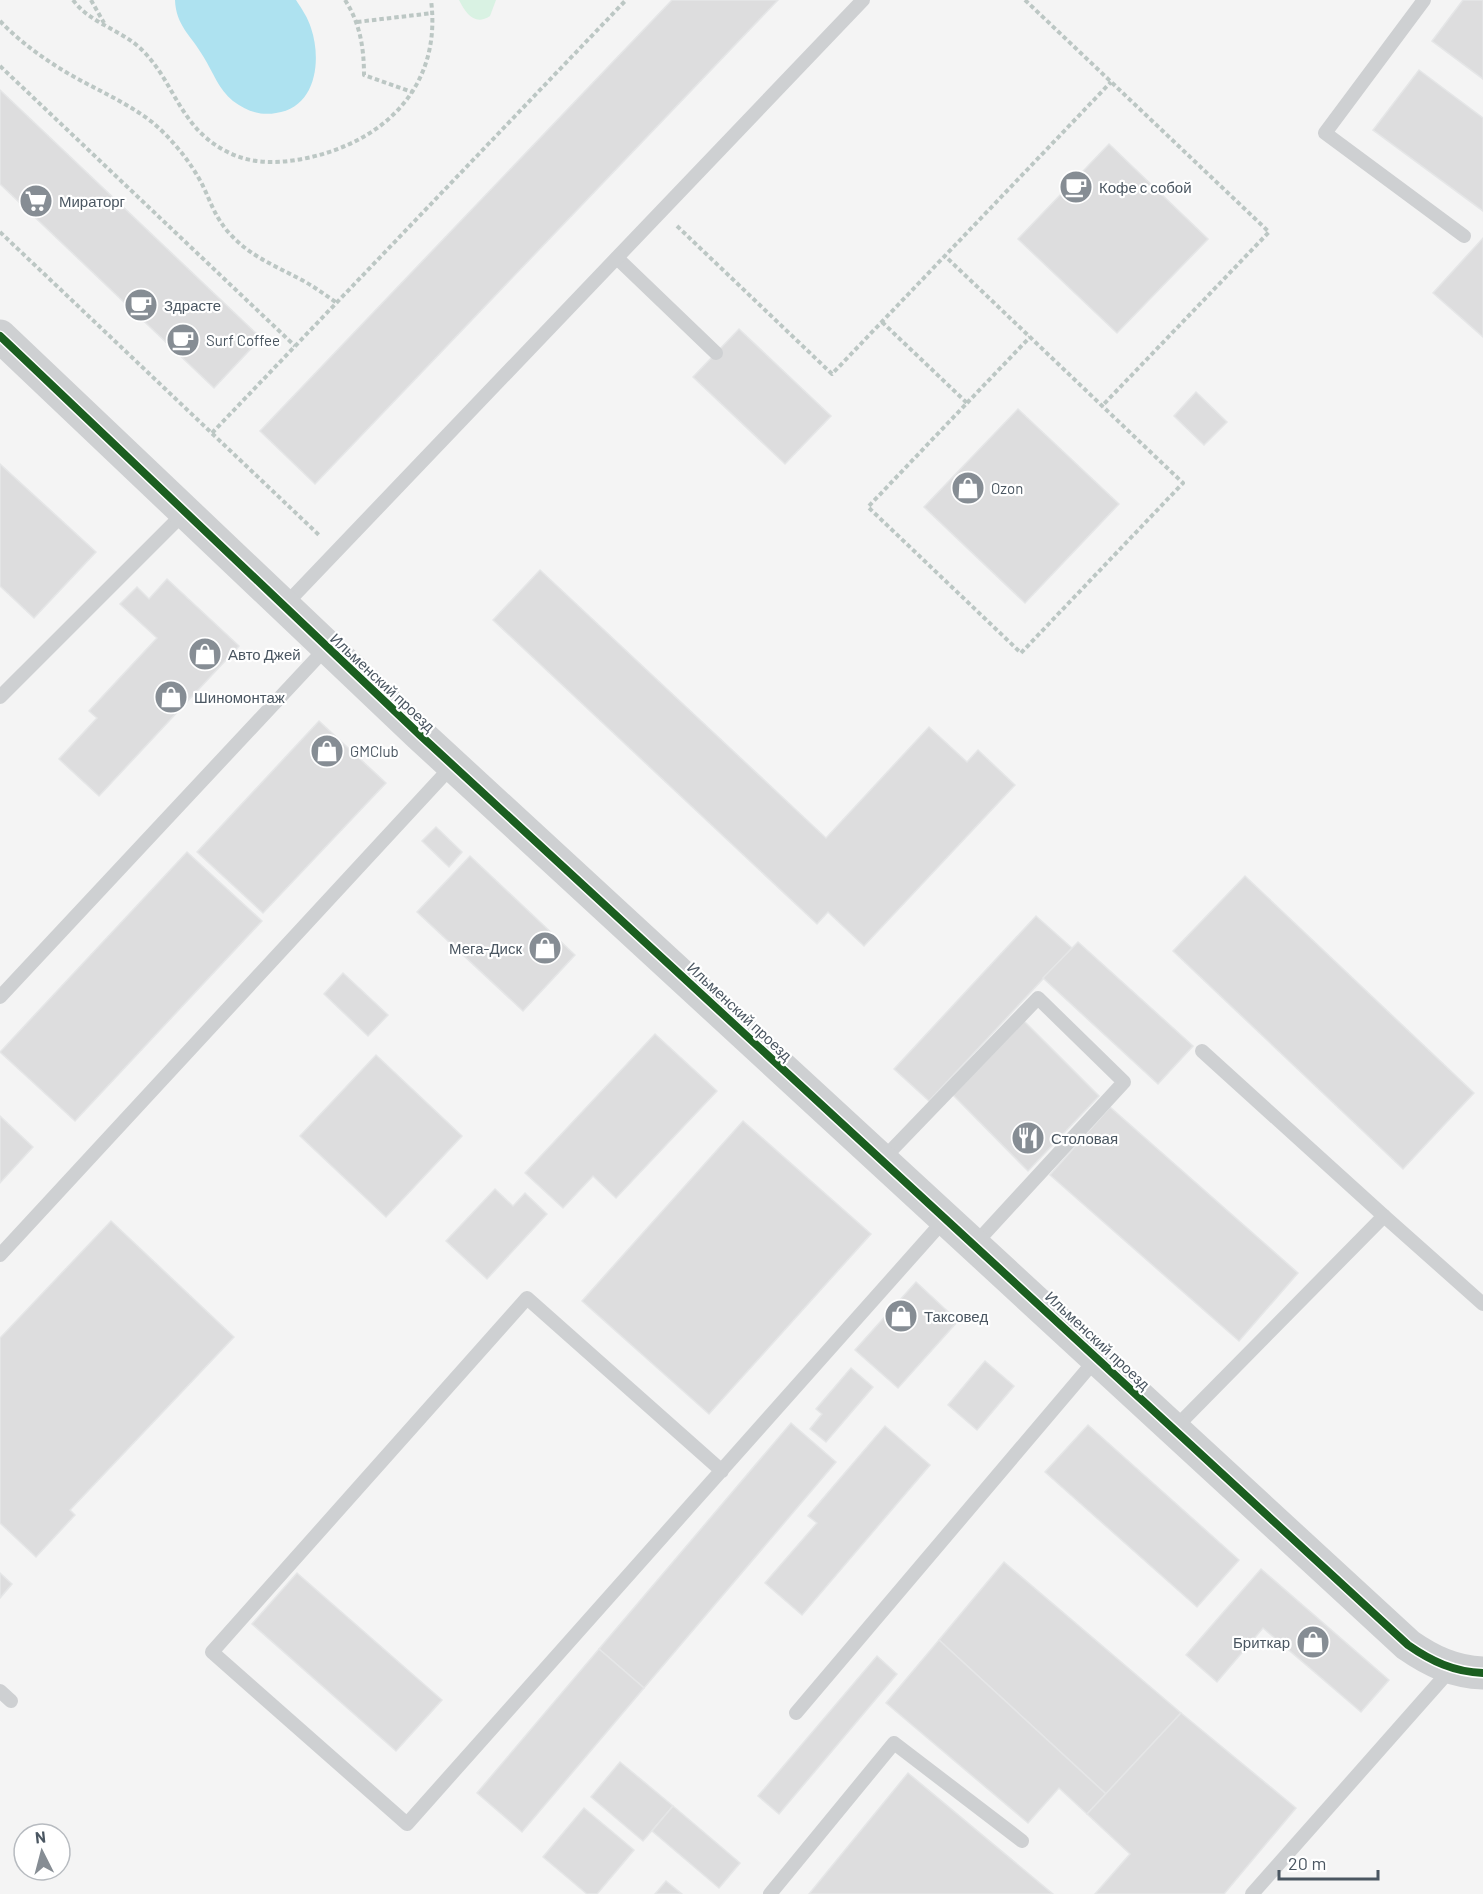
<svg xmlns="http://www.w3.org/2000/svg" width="1483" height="1894" viewBox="0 0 1483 1894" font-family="Barlow,sans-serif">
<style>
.green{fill:#d9f2e3}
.water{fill:#aee2f0}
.building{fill:#ddddde;stroke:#e5e6e7;stroke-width:1.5}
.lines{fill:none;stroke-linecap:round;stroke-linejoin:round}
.path{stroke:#bcc7c4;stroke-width:4;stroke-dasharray:4.5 3;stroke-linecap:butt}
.service{stroke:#ced0d2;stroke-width:14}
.tertiary{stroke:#ced0d2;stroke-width:33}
.cycleway-casing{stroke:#fff;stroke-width:11}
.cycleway{stroke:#1b5e20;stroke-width:8}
.labels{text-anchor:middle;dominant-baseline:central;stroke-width:4.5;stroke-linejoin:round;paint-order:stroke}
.poi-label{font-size:15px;fill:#4a5661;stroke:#fff;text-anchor:start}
.street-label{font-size:15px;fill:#4a5661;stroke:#fff}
</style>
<rect width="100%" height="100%" fill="#f4f4f4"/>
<path class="green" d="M459 0H496L490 16C475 26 466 14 459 0Z"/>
<path class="water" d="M175 0H296C302 9 308 18 311 28 322 60 316 108 276 113 261 116 246 111 233 101 219 90 213 72 203 56 191 35 176 26 175 0Z"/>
<g class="building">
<polygon points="672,0 778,0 315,484 260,431"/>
<polygon points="1463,0 1483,0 1483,79 1432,41"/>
<polygon points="1419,70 1483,118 1483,211 1373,130"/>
<polygon points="0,90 261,338 214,388 0,184"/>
<polygon points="1109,144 1208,239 1117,333 1018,239"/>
<polygon points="1483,238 1483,337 1433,293"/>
<polygon points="739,329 831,416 785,464 693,377"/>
<polygon points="1196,392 1227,422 1204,445 1174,416"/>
<polygon points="1018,409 1119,504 1025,603 924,507"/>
<polygon points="0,464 96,552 34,618 0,586"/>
<polygon points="540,570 826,838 929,727 967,762 978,750 1015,785 864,946 828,912 817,924 493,620"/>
<polygon points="167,579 239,646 99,796 59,759 97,718 89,711 157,638 120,604 137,587 149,599"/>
<polygon points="319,721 386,783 263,913 197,852"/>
<polygon points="436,827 462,852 449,867 422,841"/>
<polygon points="187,852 262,921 75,1121 0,1052"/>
<polygon points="470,856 575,955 523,1011 417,912"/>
<polygon points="1245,876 1474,1093 1403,1169 1173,951"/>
<polygon points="1036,916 1072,948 929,1101 894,1069"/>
<polygon points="1078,942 1193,1046 1158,1084 1043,978"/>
<polygon points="343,973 388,1015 368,1036 324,994"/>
<polygon points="1024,1021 1099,1096 1028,1171 952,1094"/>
<polygon points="655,1034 717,1091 616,1198 593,1176 563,1208 525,1173"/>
<polygon points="376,1055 462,1136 386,1217 300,1136"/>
<polygon points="1110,1107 1298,1273 1239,1341 1050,1175"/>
<polygon points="0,1116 33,1147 0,1183"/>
<polygon points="743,1121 871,1234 709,1414 582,1301"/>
<polygon points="495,1189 513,1206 525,1193 547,1214 487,1279 446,1241"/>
<polygon points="111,1221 234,1337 70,1510 75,1515 36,1557 0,1523 0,1338"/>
<polygon points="916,1282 958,1321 898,1388 855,1350"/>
<polygon points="985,1361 1014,1386 977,1430 948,1405"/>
<polygon points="851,1368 873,1387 826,1442 810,1429 822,1414 816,1409"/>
<polygon points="791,1423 836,1462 644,1688 599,1649"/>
<polygon points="1088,1425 1239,1560 1197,1607 1045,1472"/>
<polygon points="885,1426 930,1465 802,1615 765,1583 817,1523 808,1516"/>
<polygon points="1004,1562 1181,1713 1106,1794 939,1640"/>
<polygon points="1261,1569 1389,1680 1361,1712 1263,1628 1217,1682 1186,1655"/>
<polygon points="0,1573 12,1584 0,1598"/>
<polygon points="297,1573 442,1700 396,1751 252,1624"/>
<polygon points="939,1640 1106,1794 1087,1814 1059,1788 1028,1823 886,1703"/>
<polygon points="599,1649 644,1688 522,1832 477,1793"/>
<polygon points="877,1656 897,1674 779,1814 758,1796"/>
<polygon points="1181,1713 1296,1808 1224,1894 1095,1894 1130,1854 1087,1814"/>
<polygon points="620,1762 673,1806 643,1841 591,1797"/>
<polygon points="908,1773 1053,1894 809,1894"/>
<polygon points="673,1806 740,1863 719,1888 652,1831"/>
<polygon points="584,1808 634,1850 597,1894 587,1894 543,1857"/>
<polygon points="666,1881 682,1894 655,1894"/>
</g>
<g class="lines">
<g class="path">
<path d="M73 0C90 23 119 29 140 48 174 80 178 124 222 149 249 165 278 164 307 158 386 141 442 85 431 0"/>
<polyline points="91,0 104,23"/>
<path d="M345 0C360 23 364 48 364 75L412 92"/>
<polyline points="1025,0 1269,232 1102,406"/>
<path d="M0 21C20 42 44 59 69 74 97 90 126 102 152 122 172 139 191 162 203 186 211 203 216 219 230 234 249 255 273 265 298 278 312 285 324 294 337 303"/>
<polyline points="357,22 433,13"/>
<polyline points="0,66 295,346"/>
<polyline points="677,226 832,374 1111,82"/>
<polyline points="0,232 319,535"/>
<polyline points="882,322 967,403 868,507 1021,653 1183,483 945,256"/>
<polyline points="967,403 1030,337"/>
<polyline points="212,433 626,0"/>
</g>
<g class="service">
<polyline points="1424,0 1325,133 1464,236"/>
<polyline points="617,258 716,353"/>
<polyline points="284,606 863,0"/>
<polyline points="0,697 185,512"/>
<polyline points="0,997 327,647"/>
<polyline points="1202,1051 1384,1216"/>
<polyline points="882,1160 1038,998 1124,1082 974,1245"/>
<polyline points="0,1255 453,765"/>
<polyline points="1174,1429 1384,1216 1483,1304"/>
<polyline points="722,1471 527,1298 212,1652 407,1824 946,1218"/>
<polyline points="0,1691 11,1701"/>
<polyline points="796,1713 1097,1358"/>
<polyline points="770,1894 894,1743 1022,1841"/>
<polyline points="1252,1894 1451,1669"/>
</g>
<path class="tertiary" d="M0 336 420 735 1408 1645C1431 1661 1454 1672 1483 1673"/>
<defs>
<path id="cycleway" d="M0 336 420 735 1408 1645C1431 1661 1454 1672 1483 1673"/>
</defs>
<use href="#cycleway" class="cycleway-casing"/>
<use href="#cycleway" class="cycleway"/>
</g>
<defs>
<symbol id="cafe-disc" viewBox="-11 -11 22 22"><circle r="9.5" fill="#868d94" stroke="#fff"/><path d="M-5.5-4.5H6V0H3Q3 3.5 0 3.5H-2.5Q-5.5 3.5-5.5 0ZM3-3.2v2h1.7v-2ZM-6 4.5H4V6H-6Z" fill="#fff"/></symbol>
<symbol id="supermarket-disc" viewBox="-11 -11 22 22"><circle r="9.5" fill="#868d94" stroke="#fff"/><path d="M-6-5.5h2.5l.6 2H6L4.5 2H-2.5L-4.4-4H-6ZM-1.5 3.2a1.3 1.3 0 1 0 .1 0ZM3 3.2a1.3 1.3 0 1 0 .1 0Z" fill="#fff"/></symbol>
<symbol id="shop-disc" viewBox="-11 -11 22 22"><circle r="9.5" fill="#868d94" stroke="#fff"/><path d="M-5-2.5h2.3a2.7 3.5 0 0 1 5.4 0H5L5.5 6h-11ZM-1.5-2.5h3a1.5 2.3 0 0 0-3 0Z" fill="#fff"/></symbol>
<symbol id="restaurant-disc" viewBox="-11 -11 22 22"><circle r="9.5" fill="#868d94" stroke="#fff"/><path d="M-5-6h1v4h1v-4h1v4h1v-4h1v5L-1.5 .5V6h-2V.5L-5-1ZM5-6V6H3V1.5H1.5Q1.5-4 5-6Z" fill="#fff"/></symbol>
</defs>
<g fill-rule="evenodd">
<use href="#cafe-disc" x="1057" y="168" width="38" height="38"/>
<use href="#supermarket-disc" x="17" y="182" width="38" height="38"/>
<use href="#cafe-disc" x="122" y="286" width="38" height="38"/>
<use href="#cafe-disc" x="164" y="321" width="38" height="38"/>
<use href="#shop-disc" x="949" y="469" width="38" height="38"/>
<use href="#shop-disc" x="186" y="635" width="38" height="38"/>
<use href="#shop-disc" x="152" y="678" width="38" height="38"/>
<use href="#shop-disc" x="308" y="732" width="38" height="38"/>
<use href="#shop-disc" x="526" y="929" width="38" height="38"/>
<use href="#restaurant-disc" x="1009" y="1119" width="38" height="38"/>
<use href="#shop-disc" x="882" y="1297" width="38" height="38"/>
<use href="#shop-disc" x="1294" y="1623" width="38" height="38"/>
</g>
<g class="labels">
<g class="poi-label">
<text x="1099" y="187">Кофе с собой</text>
<text x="59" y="201">Мираторг</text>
<text x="164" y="305">Здрасте</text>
<text x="206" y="340">Surf Coffee</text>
<text x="991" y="488">Ozon</text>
<text x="228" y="654">Авто Джей</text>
<text x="194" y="697">Шиномонтаж</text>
<text x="350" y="751">GMClub</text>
<text x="522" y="948" text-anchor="end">Мега-Диск</text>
<text x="1051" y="1138">Столовая</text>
<text x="924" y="1316">Таксовед</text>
<text x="1290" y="1642" text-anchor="end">Бриткар</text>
</g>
<g class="street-label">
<text transform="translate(383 682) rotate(43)">Ильменский проезд</text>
<text transform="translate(740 1011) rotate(43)">Ильменский проезд</text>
<text transform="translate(1098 1340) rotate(43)">Ильменский проезд</text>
</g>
</g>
<g transform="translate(42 1852) rotate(354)"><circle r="28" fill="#ffffff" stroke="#b7bbc0" stroke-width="1.5"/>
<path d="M0-4.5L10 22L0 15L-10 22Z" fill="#868d94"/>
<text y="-9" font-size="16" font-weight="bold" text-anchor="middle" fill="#4a5661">N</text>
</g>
<path d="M1279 1870v9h99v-9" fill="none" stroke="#4a5661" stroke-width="3"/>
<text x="1288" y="1870" font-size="18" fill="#4a5661" stroke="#ffffff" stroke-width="4.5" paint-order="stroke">20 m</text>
</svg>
